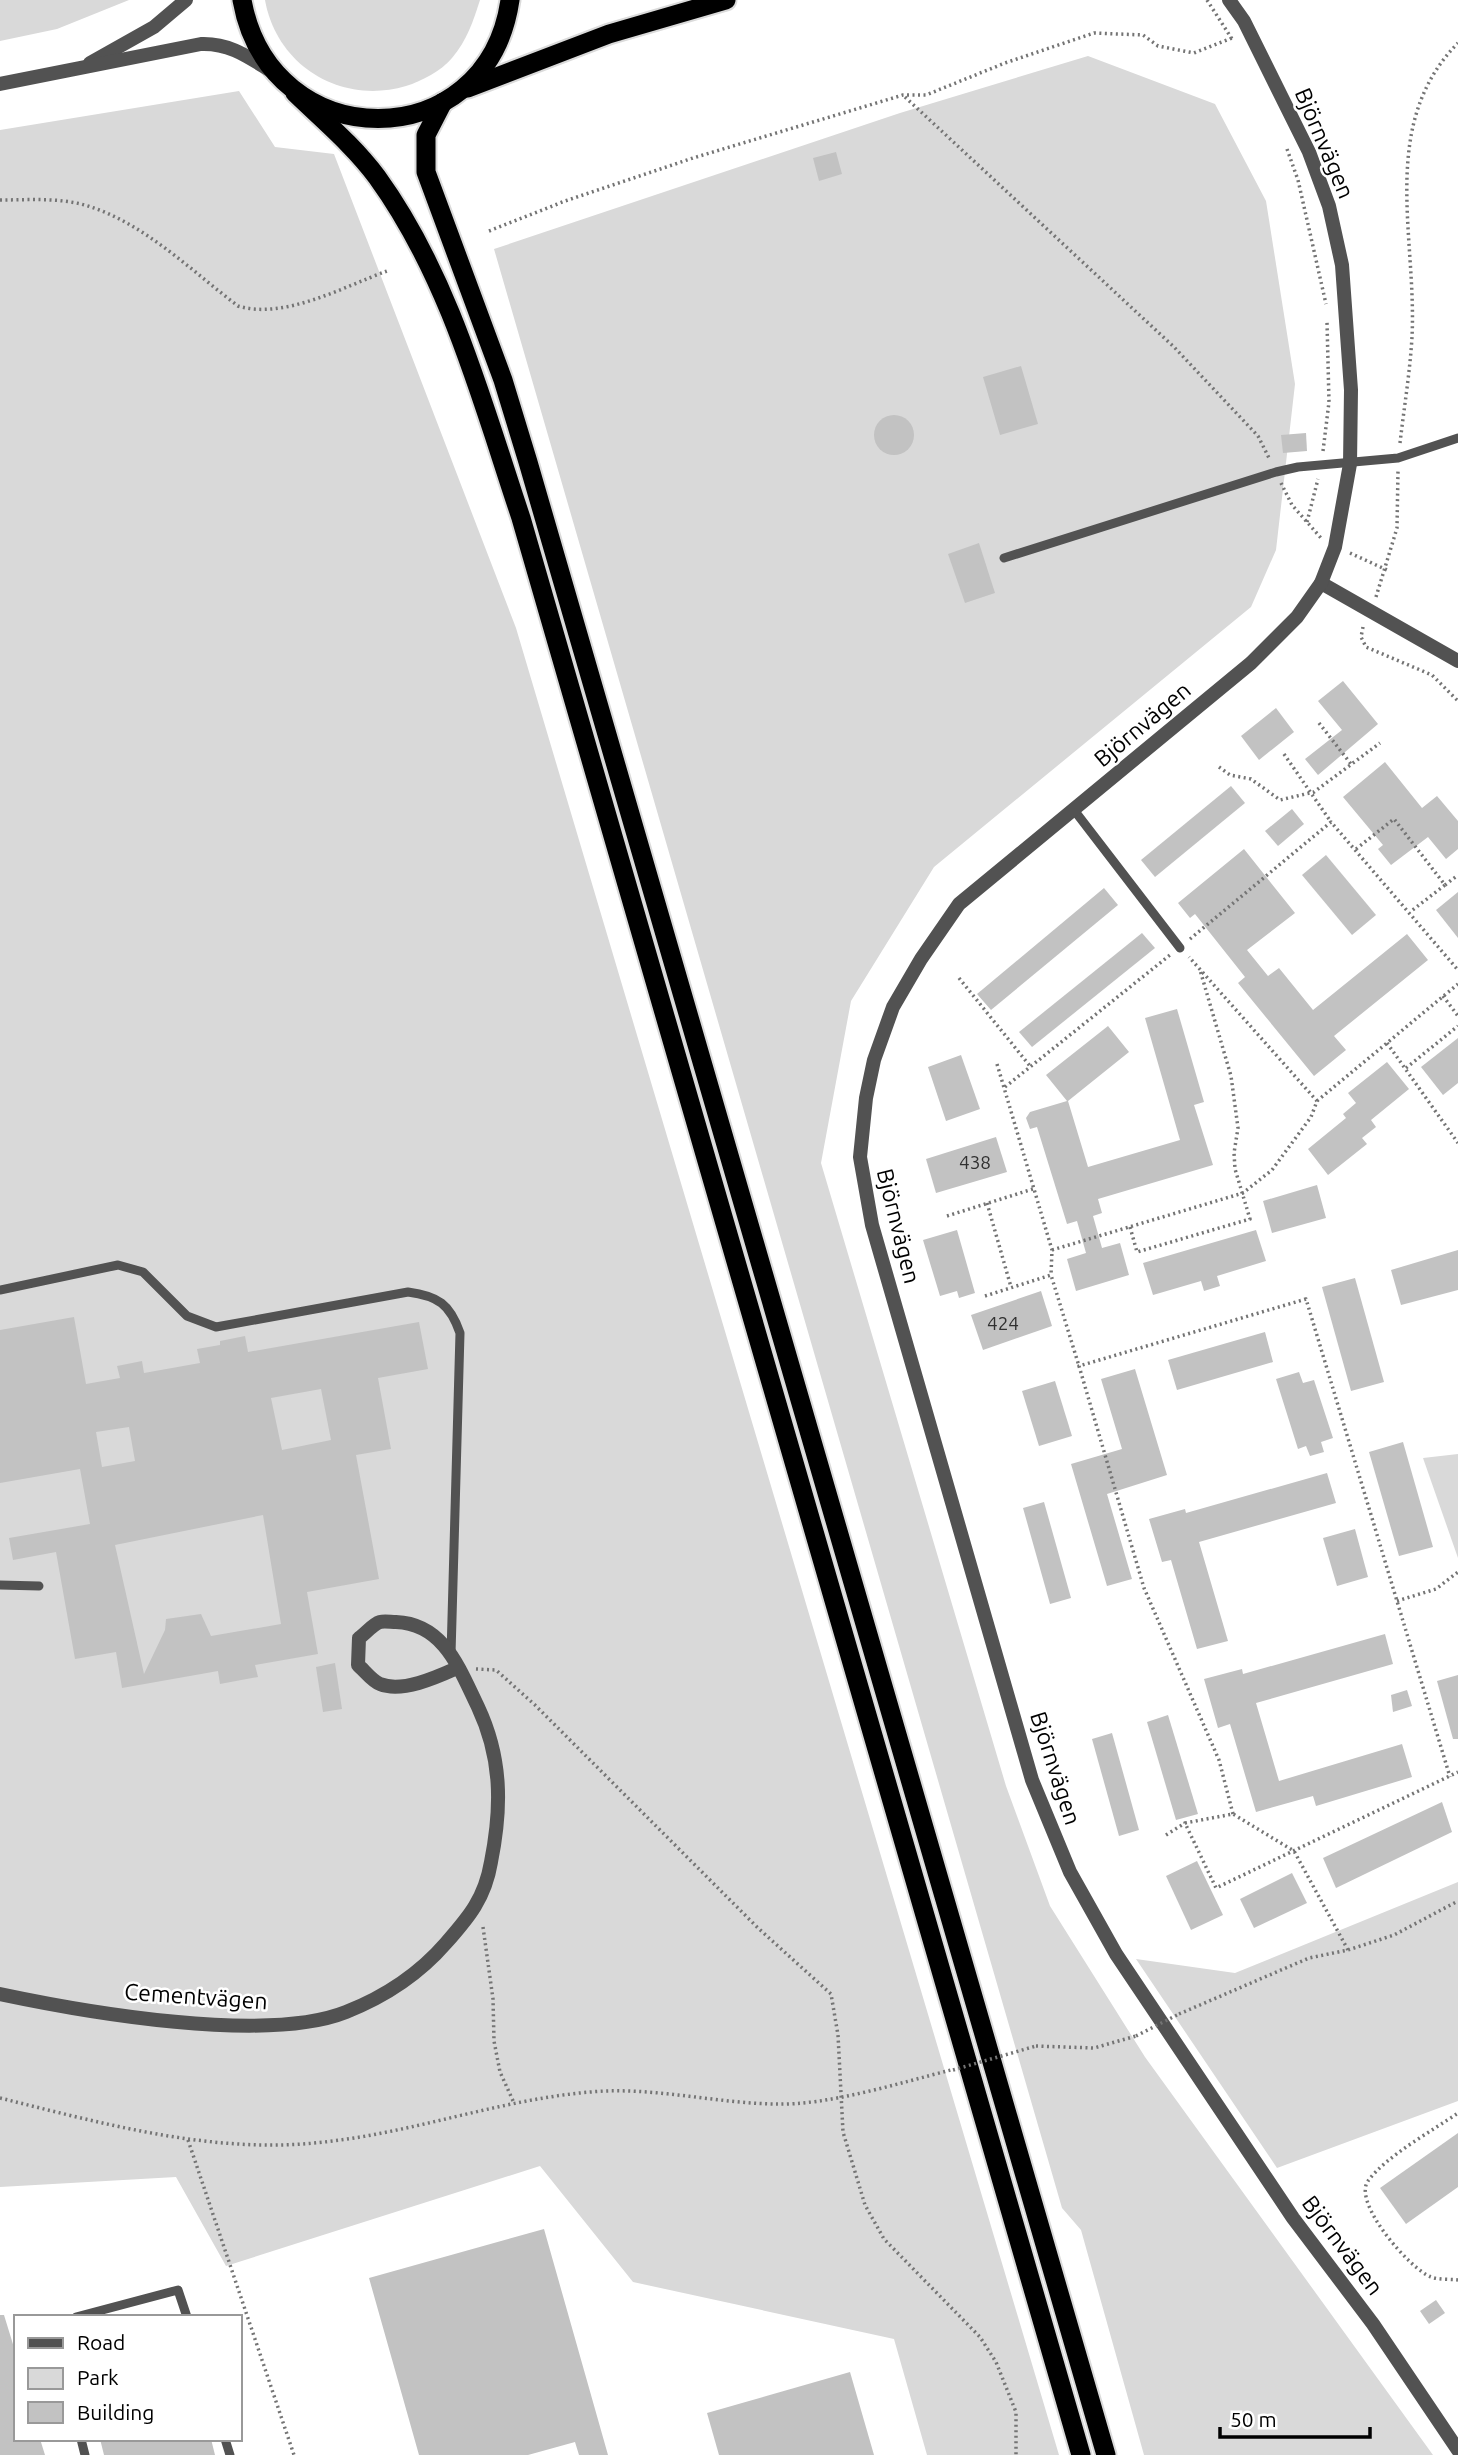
<svg xmlns="http://www.w3.org/2000/svg" width="1458" height="2455" viewBox="0 0 1458 2455" font-family="Ubuntu,sans-serif">
<style>
.green{fill:#d9d9d9}
.building{fill:#c2c2c2;fill-rule:evenodd}
.lines{fill:none;stroke-linecap:round;stroke-linejoin:round}
.trunk-casing{stroke:#dbdbdb;stroke-width:23}
.path{stroke:#747474;stroke-width:3.5;stroke-dasharray:2 3.5;stroke-linecap:butt}
.service{stroke:#525252;stroke-width:9}
.minor{stroke:#525252;stroke-width:14}
.tertiary{stroke:#525252;stroke-width:14}
.trunk{stroke:#000;stroke-width:19}
.path-bridge{stroke:#747474;stroke-width:3.5;stroke-dasharray:2 3.5;stroke-linecap:butt}
.labels{text-anchor:middle;dominant-baseline:central;stroke-width:5;stroke-linejoin:round;paint-order:stroke}
.number-label{font-size:19px;fill:#303030}
.street-label{font-size:23px;fill:#000;stroke:#fff}
</style>
<rect width="100%" height="100%" fill="#fff"/>
<g class="green">
<polygon points="0,0 129,0 57,29 0,41"/>
<path d="M265 0H480C473 22 467 40 452 58 441 71 422 81 406 86 342 105 277 67 265 0Z"/>
<polygon points="1088,56 1215,104 1266,201 1295,384 1276,550 1251,607 934,867 851,1001 821,1163 1006,1786 1050,1906 1145,2057 1433,2455 1144,2455 1081,2230 1062,2208 494,249 900,113"/>
<polygon points="239,91 275,147 334,154 516,628 1059,2455 927,2455 894,2339 633,2282 540,2166 226,2266 176,2177 0,2187 0,130"/>
<polygon points="1458,1454 1458,1558 1423,1458"/>
<polygon points="1458,1882 1458,2101 1277,2168 1136,1959 1235,1973"/>
</g>
<g class="building">
<polygon points="836,152 842,174 819,181 813,158"/>
<polygon points="1021,366 1038,424 1000,435 983,377"/>
<circle cx="894" cy="435" r="20"/>
<polygon points="1306,433 1307,451 1283,453 1281,435"/>
<polygon points="979,543 995,593 965,603 948,554"/>
<polygon points="1343,681 1378,724 1318,775 1305,759 1342,730 1318,701"/>
<polygon points="1276,708 1294,732 1259,760 1241,736"/>
<polygon points="1385,762 1422,808 1437,796 1458,821 1458,849 1446,859 1428,837 1391,865 1378,849 1383,845 1343,797"/>
<polygon points="1231,786 1245,803 1155,877 1141,860"/>
<polygon points="1292,809 1304,824 1278,846 1265,831"/>
<polygon points="1244,849 1295,913 1247,950 1268,976 1279,968 1313,1010 1407,934 1428,960 1334,1036 1346,1050 1314,1076 1238,983 1245,977 1195,914 1190,918 1178,903"/>
<polygon points="1326,855 1376,915 1352,935 1302,875"/>
<polygon points="1104,888 1118,905 991,1010 977,994"/>
<polygon points="1458,892 1458,938 1436,910"/>
<polygon points="1142,933 1155,948 1032,1047 1019,1032"/>
<polygon points="1177,1009 1204,1102 1194,1105 1213,1165 1098,1199 1102,1213 1093,1216 1102,1248 1120,1243 1129,1275 1076,1291 1067,1259 1086,1253 1077,1221 1067,1224 1037,1127 1030,1129 1026,1118 1030,1112 1067,1101 1046,1075 1108,1026 1129,1052 1068,1101 1088,1167 1180,1140 1145,1018"/>
<polygon points="1458,1038 1458,1083 1443,1095 1421,1067"/>
<polygon points="961,1055 980,1109 946,1121 928,1067"/>
<polygon points="1387,1062 1409,1089 1371,1120 1376,1127 1362,1138 1367,1144 1328,1175 1308,1149 1346,1118 1343,1114 1356,1103 1348,1093"/>
<polygon points="996,1137 1007,1172 936,1193 926,1159"/>
<polygon points="1317,1185 1326,1218 1272,1233 1263,1201"/>
<polygon points="957,1230 975,1293 959,1298 957,1291 940,1296 923,1240"/>
<polygon points="1256,1230 1266,1261 1217,1276 1220,1286 1204,1291 1201,1281 1153,1295 1143,1263"/>
<polygon points="1458,1250 1458,1290 1401,1305 1391,1270"/>
<polygon points="1355,1278 1384,1382 1351,1391 1322,1287"/>
<polygon points="1041,1291 1052,1326 983,1350 971,1315"/>
<path d="M74 1317 86 1384 120 1378 117 1366 142 1361 144 1373 200 1363 197 1349 220 1345V1341L245 1336 248 1352 419 1322 428 1369 378 1378 391 1449 356 1455 379 1579 307 1592 318 1654 255 1665 258 1677 220 1684 218 1671 122 1688 116 1652 75 1659 56 1552 13 1560 9 1538 90 1524 80 1469 0 1483V1330ZM321 1389 331 1440 282 1450 271 1398ZM129 1427 135 1461 102 1467 96 1432ZM263 1515 281 1624 211 1636 201 1614 166 1619 165 1630 144 1674 115 1545Z"/>
<polygon points="1265,1332 1273,1362 1177,1390 1168,1360"/>
<polygon points="1135,1369 1167,1475 1107,1494 1132,1579 1107,1586 1071,1464 1122,1449 1101,1379"/>
<polygon points="1299,1372 1303,1383 1314,1380 1333,1438 1321,1442 1324,1452 1310,1456 1306,1446 1298,1449 1276,1379"/>
<polygon points="1055,1381 1072,1436 1039,1446 1022,1391"/>
<polygon points="1403,1442 1433,1547 1399,1556 1369,1452"/>
<polygon points="1327,1473 1336,1503 1199,1542 1228,1641 1197,1649 1171,1560 1162,1562 1149,1519 1185,1509 1186,1513"/>
<polygon points="1044,1502 1071,1598 1050,1604 1023,1508"/>
<polygon points="1355,1529 1368,1577 1337,1586 1323,1538"/>
<polygon points="1385,1634 1393,1664 1256,1703 1279,1781 1402,1744 1412,1777 1316,1806 1313,1796 1256,1812 1230,1724 1218,1728 1204,1679 1242,1669 1243,1674"/>
<polygon points="335,1663 342,1709 323,1712 316,1667"/>
<polygon points="1458,1675 1458,1739 1453,1739 1437,1681"/>
<polygon points="1407,1690 1412,1706 1393,1712 1391,1695"/>
<polygon points="1168,1715 1198,1814 1176,1820 1147,1722"/>
<polygon points="1112,1733 1139,1830 1119,1836 1092,1739"/>
<polygon points="1442,1802 1452,1832 1336,1888 1323,1858"/>
<polygon points="1197,1861 1223,1915 1191,1930 1166,1876"/>
<polygon points="1292,1873 1307,1903 1254,1928 1240,1899"/>
<polygon points="1458,2133 1458,2187 1406,2224 1380,2188"/>
<polygon points="544,2229 608,2455 579,2455 575,2442 528,2455 419,2455 369,2278"/>
<polygon points="1436,2300 1445,2313 1429,2324 1420,2311"/>
<polygon points="0,2315 4,2315 16,2354 16,2439 40,2439 45,2455 0,2455"/>
<polygon points="850,2372 874,2455 719,2455 707,2413"/>
<polygon points="100,2439 211,2439 215,2455 104,2455"/>
</g>
<g class="lines">
<defs>
<g id="trunk">
<path d="M242 0C270 157 487 159 510 0"/>
<polyline points="468,88 609,34 726,0"/>
<path d="M295 93C323 120 354 146 377 177 450 278 482 402 521 518L1081 2455"/>
<polyline points="443,102 426,135 426,172 503,380 528,462 1106,2455"/>
</g>
</defs>
<use href="#trunk" class="trunk-casing"/>
<g class="path">
<polyline points="1207,0 1232,39"/>
<polyline points="905,97 1174,347 1258,436 1270,460"/>
<polyline points="1287,149 1298,180 1326,304"/>
<path d="M0 200C30 200 62 197 91 207 146 225 193 272 238 306 284 320 343 287 387 271"/>
<polyline points="489,231 565,201 693,158 903,95 926,95 1005,63 1094,33 1143,35 1158,46 1194,53 1232,38"/>
<path d="M1400 443C1404 408 1410 372 1412 337 1417 236 1378 124 1458 43"/>
<polyline points="1323,451 1329,402 1327,322"/>
<polyline points="1281,483 1292,505 1321,538"/>
<polyline points="1307,522 1318,479"/>
<polyline points="1350,553 1387,570"/>
<polyline points="1376,597 1397,528 1398,471"/>
<polyline points="1363,627 1361,637 1366,647 1432,675 1458,701"/>
<polyline points="1319,723 1351,764"/>
<polyline points="1284,754 1331,822"/>
<polyline points="1219,767 1230,775 1251,779 1280,800 1314,792 1380,743"/>
<polyline points="1356,849 1394,819 1445,885 1410,912"/>
<polyline points="1445,885 1458,875"/>
<polyline points="1190,939 1331,822 1458,970"/>
<polyline points="959,978 1030,1066"/>
<polyline points="1443,996 1458,1016"/>
<polyline points="1387,1043 1458,1143"/>
<polyline points="997,1064 1052,1250 1051,1275"/>
<polyline points="1406,1068 1458,1026"/>
<polyline points="1005,1087 1170,955"/>
<polyline points="1317,1101 1458,984"/>
<polyline points="987,1203 1011,1287"/>
<polyline points="947,1216 1033,1189"/>
<polyline points="1130,1227 1137,1252 1250,1219 1235,1169 1234,1153 1238,1128 1231,1076 1200,970"/>
<polyline points="1052,1250 1243,1193 1272,1170 1311,1117 1317,1101 1189,957"/>
<polyline points="985,1296 1051,1275 1079,1366"/>
<polyline points="1397,1601 1436,1589 1458,1572"/>
<polyline points="476,1669 496,1670 535,1705 758,1928 831,1994 838,2035 843,2132 865,2205 884,2239 980,2337 996,2362 1016,2412 1016,2455"/>
<polyline points="1233,1814 1219,1760 1144,1588 1079,1366 1306,1299 1450,1777"/>
<polyline points="1166,1835 1185,1823"/>
<polyline points="483,1927 493,1999 494,2041 500,2072 514,2103"/>
<polyline points="1348,1950 1294,1851 1233,1814 1185,1823 1216,1888 1458,1772"/>
<polyline points="1179,2014 1309,1958 1348,1950 1394,1935 1458,1901"/>
<polyline points="1036,2046 1094,2048 1136,2036"/>
<path d="M0 2098C105 2124 215 2155 324 2142 419 2132 509 2096 605 2091 662 2089 718 2103 774 2104 827 2106 899 2083 951 2070"/>
<polyline points="188,2140 294,2455"/>
<path d="M1458 2280C1450 2279 1439 2280 1431 2277 1411 2270 1352 2203 1368 2181 1386 2156 1432 2131 1458 2113"/>
</g>
<g class="service">
<polyline points="1004,558 1276,472 1298,467 1398,458 1458,438"/>
<polyline points="1074,810 1180,948"/>
<path d="M0 1290 118 1265 143 1272 187 1316 216 1327 408 1292C438 1296 450 1304 460 1333L451 1654"/>
<polyline points="0,1585 39,1586"/>
<polyline points="76,2317 178,2290 187,2317"/>
<polyline points="81,2439 85,2455"/>
<polyline points="225,2439 230,2455"/>
</g>
<g class="minor">
<polyline points="1321,583 1458,661"/>
<path d="M0 1994C85 2012 266 2044 346 2012 384 1997 420 1973 446 1943 469 1917 485 1898 491 1862 502 1807 502 1758 478 1707 459 1668 444 1624 396 1622 391 1622 384 1621 380 1622 373 1624 365 1634 359 1638L358 1665C364 1670 372 1681 380 1684 402 1693 437 1677 457 1668"/>
</g>
<g class="tertiary">
<polyline points="1229,0 1244,21 1309,152 1329,206 1342,265 1351,390 1350,464 1335,547 1321,583 1297,617 1251,663 959,904 921,959 893,1007 874,1060 866,1098 860,1157 872,1225 1032,1780 1070,1872 1116,1954 1293,2218 1373,2324 1458,2450"/>
<polyline points="90,63 154,27 186,0"/>
<path d="M0 84 201 44C229 43 247 56 271 71"/>
</g>
<use href="#trunk" class="trunk"/>
<g class="path-bridge">
<polyline points="1136,2036 1179,2014"/>
<polyline points="953,2070 1036,2046"/>
</g>
</g>
<g class="labels">
<g class="number-label">
<text x="975" y="1162">438</text>
<text x="1003" y="1323">424</text>
</g>
<g class="street-label">
<text transform="translate(1325 143) rotate(67)">Björnvägen</text>
<text transform="translate(1142 724) rotate(-40)">Björnvägen</text>
<text transform="translate(899 1226) rotate(76)">Björnvägen</text>
<text transform="translate(1056 1768) rotate(72)">Björnvägen</text>
<text transform="translate(196 1996) rotate(4)">Cementvägen</text>
<text transform="translate(1343 2245) rotate(53)">Björnvägen</text>
</g>
</g>
<rect x="14" y="2315" width="228" height="126" fill="#ffffff" stroke="#999999" stroke-width="2"/>
<rect x="28" y="2338" width="35" height="10" fill="#525252" stroke="#999999" stroke-width="2"/>
<text x="77" y="2350" font-size="21" fill="#000000">Road</text>
<rect x="28" y="2368" width="35" height="21" fill="#d9d9d9" stroke="#999999" stroke-width="2"/>
<text x="77" y="2385" font-size="21" fill="#000000">Park</text>
<rect x="28" y="2402" width="35" height="21" fill="#c2c2c2" stroke="#999999" stroke-width="2"/>
<text x="77" y="2420" font-size="21" fill="#000000">Building</text>
<path d="M1220 2427v10h150v-10" fill="none" stroke="#000000" stroke-width="3.5"/>
<text x="1230" y="2427" font-size="21" fill="#000000" stroke="#ffffff" stroke-width="5" paint-order="stroke">50 m</text>
</svg>
